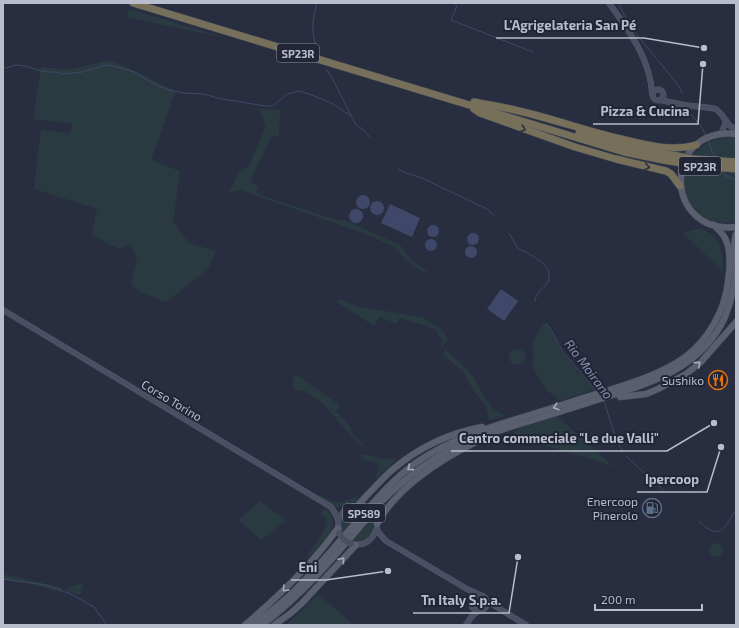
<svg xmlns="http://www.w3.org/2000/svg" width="739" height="628" viewBox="0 0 739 628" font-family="'Exo 2',sans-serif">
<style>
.green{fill:#2a3a41}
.water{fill:#3f4868}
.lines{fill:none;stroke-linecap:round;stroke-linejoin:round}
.stream{stroke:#3f4868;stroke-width:1}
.secondary-casing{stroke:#5a5e6e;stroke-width:6}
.primary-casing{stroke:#46495a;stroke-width:7}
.highway-casing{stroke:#474b5b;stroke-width:8}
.secondary{stroke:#4b4f63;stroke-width:5.5}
.primary{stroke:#5a5f70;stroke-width:6}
.highway{stroke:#76705a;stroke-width:7}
.secondary-bridge-casing{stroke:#5a5e6e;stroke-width:6;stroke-linecap:butt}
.highway-bridge-casing{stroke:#474b5b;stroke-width:8;stroke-linecap:butt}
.secondary-bridge{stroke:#4b4f63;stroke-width:5.5}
.highway-bridge{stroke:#76705a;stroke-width:7}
.oneway{stroke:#2e303b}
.oneway2{stroke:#a6a9b8}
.labels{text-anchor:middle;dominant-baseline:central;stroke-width:4;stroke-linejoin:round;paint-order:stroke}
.shield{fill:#212536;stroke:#8b8f9e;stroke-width:1}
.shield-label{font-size:11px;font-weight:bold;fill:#b9bcca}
.poi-label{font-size:12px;fill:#b9bcca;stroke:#212536;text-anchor:end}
.street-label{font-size:12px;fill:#b9bcca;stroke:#212536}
.water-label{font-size:13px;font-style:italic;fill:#838db0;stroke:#212536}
.leader{fill:none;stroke:#b9bcca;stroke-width:1.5}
.callout-dot{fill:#b9bcca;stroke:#212536;stroke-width:1.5}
.callout-label{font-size:13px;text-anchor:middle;font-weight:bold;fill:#b9bcca;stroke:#212536;stroke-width:4;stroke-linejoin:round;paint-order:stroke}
</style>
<rect width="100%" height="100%" fill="#282e40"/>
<g class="green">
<polygon points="129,9 230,39 126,17"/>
<path d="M109 60C131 68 152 80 174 90L175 94 173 98 151 160 180 171 173 222 189 243 216 251 208 269 166 302 139 291 131 284 137 259 130 244 119 249 92 235 97 209 34 189 38 151 41 130 70 133 73 124 33 119 41 67 46 68 73 69Z"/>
<polygon points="260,109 280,110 279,137 272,135 250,182 259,186 256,192 266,197 340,221 344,220 400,245 411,259 428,272 421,271 407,261 394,247 366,234 240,190 228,193 241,169 249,166 266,126"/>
<path d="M733 137 736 138V158L692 156C705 141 714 138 733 137Z"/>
<path d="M685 169 736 173V222C730 223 723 223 717 222 703 220 688 205 685 191 683 184 684 176 685 169Z"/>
<path d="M700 228C703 229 705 230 708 232 723 242 723 255 723 272L683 233Z"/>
<polygon points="341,300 356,306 422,317 440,328 448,338 441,350 443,341 435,329 400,318 397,324 380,317 374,326 335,301"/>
<polygon points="543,323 547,324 560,349 577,371 594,390 559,401 547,390 539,379 532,365 534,354 532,343"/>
<circle cx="517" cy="357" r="8"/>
<polygon points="445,350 459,361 471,373 484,396 494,410 506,416 489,420 486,406 475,393 463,372 443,355"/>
<polygon points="295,374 340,405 336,411 351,428 350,430 362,444 363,448 321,402 307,392 294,389 293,380"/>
<polygon points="557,416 614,467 604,463 524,439 514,433 518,429"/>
<polygon points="363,454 385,459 398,458 375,480 379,464 360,458"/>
<polygon points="321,494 324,497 339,503 348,499 358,496 355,502 340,507 334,507 320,497"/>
<polygon points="260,501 287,521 284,522 261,540 238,520"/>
<polygon points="325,509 331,514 333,523 329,534 309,558 307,556 324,531 327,520 320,514"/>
<path d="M358 509 363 510 342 533C337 520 345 511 358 509Z"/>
<path d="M372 518C377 533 366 545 351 541Z"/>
<circle cx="716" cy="550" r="7"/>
<polygon points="3,574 17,577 63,588 61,592 26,583 3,580"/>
<polygon points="83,583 80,595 67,591 68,587"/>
<polygon points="318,594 354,625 286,625"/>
</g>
<g class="water">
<circle cx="363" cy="202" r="7"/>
<circle cx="377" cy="208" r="7"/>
<polygon points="390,204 420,218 412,237 381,223"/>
<circle cx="356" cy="216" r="7"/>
<circle cx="433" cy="231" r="6"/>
<circle cx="473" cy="239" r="6"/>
<circle cx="431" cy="245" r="6"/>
<circle cx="471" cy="252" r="6"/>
<polygon points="501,289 518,301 504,321 487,309"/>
</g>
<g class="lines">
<g class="stream">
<path d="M317 3C314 14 311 26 314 38 315 42 316 46 318 50"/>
<polyline points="453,3 457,6 451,20 533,52"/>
<polyline points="618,3 626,18 637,35 679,86 682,93"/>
<polyline points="3,67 6,68 16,65 25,66 42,71 49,72 57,72 63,74 82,72 107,65 121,68 134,72 156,85 169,90 183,93 204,94 217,98 265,106 273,106 287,94 299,91 309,94 333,104 351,116"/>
<polyline points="326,69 331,76 356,125 361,128 370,137"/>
<polyline points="689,112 701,126 705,134"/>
<polyline points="709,142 712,151 715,157"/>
<path d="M398 169C406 174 415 175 424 179 445 189 466 199 487 209L495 216"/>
<polyline points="722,170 726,176 736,180"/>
<path d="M509 233 518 249C525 251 531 255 537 259 546 265 553 272 547 283 543 289 535 294 535 301"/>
<polyline points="546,324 550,328 563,352 596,391"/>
<polyline points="603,400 605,404 617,442 622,450"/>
<polyline points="626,456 663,490"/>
<path d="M699 521C718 541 724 530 735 511"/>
<polyline points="3,579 46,585 71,594 94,607 107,625"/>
<polyline points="543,625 544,625"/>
</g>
<defs>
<g id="secondary">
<path d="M609 3C628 30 650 58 652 93"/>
<circle cx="658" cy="95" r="5.5"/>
<polyline points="660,100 684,105 711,108 716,109 722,115 729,125 736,130"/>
<polyline points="721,134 725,124 725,120"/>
<polyline points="3,310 331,507 335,513 338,520"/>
<polyline points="377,528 379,533 386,541 467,589 480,595"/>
<path d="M339 532C335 517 346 504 361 506"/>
<path d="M353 544C366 547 374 538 377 527"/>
<circle cx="479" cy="603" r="8"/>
<polyline points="487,601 526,625"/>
<path d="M466 625C470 619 472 614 479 611"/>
</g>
<g id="primary">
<path d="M736 134C662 126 663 235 736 227"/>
<polyline points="620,397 646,394 658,389 686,374 701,362 736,322"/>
<path d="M358 505C369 493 380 481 392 470 418 448 450 433 482 427"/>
<path d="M377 524C396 488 441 459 476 442"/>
<path d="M245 625C279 596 312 565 338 528"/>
<path d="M252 625C265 616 278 606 289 596 311 575 331 551 351 528 372 504 393 478 420 460 452 439 487 428 523 417 550 409 576 400 603 392 631 383 659 375 684 358 708 340 725 311 728 281 730 269 731 249 725 238 722 233 718 229 714 225"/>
<path d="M262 625C308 591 344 545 381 502 405 478 431 458 462 444 478 436 496 432 513 426 541 418 569 409 597 400 647 384 701 370 725 317 730 304 734 290 735 276 736 262 732 247 736 234"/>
<polyline points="274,625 291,613 302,603 356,545"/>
</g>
<g id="highway">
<polyline points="133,3 624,152 663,160"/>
<path d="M474 102C489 105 504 107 519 111 553 119 587 131 621 139 646 145 671 152 696 145"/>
<polyline points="474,109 480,113 575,147 616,159 666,171 671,174 680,186"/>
<polyline points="579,133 624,146 667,154"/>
</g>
</defs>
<use href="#secondary" class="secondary-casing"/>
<use href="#primary" class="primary-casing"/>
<use href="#highway" class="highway-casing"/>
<use href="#secondary" class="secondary"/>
<use href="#primary" class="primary"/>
<use href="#highway" class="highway"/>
<defs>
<g id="secondary-bridge">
<polyline points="363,506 370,510 375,516"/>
<polyline points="339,533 344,540 351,544"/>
</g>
<g id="highway-bridge">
<polyline points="667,154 693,159 736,162"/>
<polyline points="663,160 694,165 736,169"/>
</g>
</defs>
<use href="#secondary-bridge" class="secondary-bridge-casing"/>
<use href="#highway-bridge" class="highway-bridge-casing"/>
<use href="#secondary-bridge" class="secondary-bridge"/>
<use href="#highway-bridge" class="highway-bridge"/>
</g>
<defs><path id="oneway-chevron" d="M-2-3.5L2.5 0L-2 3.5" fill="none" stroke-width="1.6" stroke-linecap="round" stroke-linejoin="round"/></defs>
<g class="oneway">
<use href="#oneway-chevron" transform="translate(523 129) rotate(19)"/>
<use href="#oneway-chevron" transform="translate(647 167) rotate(12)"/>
</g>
<g class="oneway2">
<use href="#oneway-chevron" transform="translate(698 364) rotate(-40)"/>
<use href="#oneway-chevron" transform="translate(556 407) rotate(163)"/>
<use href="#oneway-chevron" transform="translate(410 468) rotate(143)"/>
<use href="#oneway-chevron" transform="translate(342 560) rotate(-49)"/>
<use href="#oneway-chevron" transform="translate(285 589) rotate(135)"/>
</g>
<defs>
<symbol id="restaurant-ring" viewBox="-11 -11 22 22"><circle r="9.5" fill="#212536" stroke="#e8710a" stroke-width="1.5"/><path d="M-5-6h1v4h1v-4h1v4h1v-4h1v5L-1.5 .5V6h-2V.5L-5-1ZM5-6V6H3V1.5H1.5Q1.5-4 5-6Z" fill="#e8710a"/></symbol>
<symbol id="fuel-ring" viewBox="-11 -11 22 22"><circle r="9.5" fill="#212536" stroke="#5c6f8a" stroke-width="1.5"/><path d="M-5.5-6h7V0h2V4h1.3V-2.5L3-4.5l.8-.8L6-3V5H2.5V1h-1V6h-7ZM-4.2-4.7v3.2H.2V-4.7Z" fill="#5c6f8a"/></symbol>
</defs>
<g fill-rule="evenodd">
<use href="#restaurant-ring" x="707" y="369" width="22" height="22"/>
<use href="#fuel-ring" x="641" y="497" width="22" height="22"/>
</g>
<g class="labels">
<g class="shield">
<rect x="277" y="44" width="42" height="18" rx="3"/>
<rect x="679" y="157" width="42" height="18" rx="3"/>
<rect x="343" y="504" width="42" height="18" rx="3"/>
</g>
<g class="shield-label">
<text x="298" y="53">SP23R</text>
<text x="700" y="166">SP23R</text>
<text x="364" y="513">SP589</text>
</g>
<g class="poi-label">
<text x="704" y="380">Sushiko</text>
<text x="638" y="501">Enercoop<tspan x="638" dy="14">Pinerolo</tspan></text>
</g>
<g class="street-label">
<text transform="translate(172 400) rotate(31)">Corso Torino</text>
</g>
<g class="water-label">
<text transform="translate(589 369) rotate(53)">Rio Moirano</text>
</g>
</g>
<path class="leader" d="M704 48L644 38H496M703 64L698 124H593M714 423L667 451H451M721 447L707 492H637M388 571L326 580H291M518 557L509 613H413"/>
<g class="callout-dot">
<circle cx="704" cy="48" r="4"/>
<circle cx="703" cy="64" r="4"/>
<circle cx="714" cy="423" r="4"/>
<circle cx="721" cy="447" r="4"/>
<circle cx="388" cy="571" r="4"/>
<circle cx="518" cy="557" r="4"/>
</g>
<g class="callout-label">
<text x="570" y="30">L'Agrigelateria San Pé</text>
<text x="645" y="116">Pizza &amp; Cucina</text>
<text x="559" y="443">Centro commeciale "Le due Valli"</text>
<text x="672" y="484">Ipercoop</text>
<text x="308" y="572">Eni</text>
<text x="461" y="605">Tn Italy S.p.a.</text>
</g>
<rect width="739" height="628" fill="none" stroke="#b9bcca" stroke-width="8"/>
<path d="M595 604v6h107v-6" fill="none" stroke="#b9bcca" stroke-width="2"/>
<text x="601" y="604" font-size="12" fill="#b9bcca" stroke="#212536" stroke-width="3" paint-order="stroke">200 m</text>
</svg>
